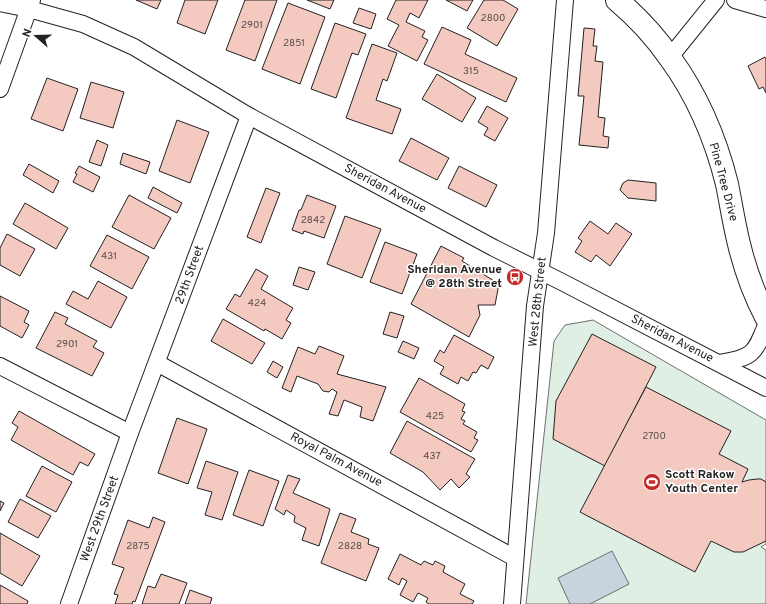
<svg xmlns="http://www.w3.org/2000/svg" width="766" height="604" viewBox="0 0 766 604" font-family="Overpass,sans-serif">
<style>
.green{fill:#e0efe3;stroke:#6f6f6f}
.water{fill:#c7d3dd;stroke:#6f6f6f}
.building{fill:#f3c9c0;stroke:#222}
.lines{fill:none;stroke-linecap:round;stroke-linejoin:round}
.minor-casing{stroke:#222;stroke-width:18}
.secondary-casing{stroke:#222;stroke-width:24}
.minor{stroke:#fff;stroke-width:16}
.secondary{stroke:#fff;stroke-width:22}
.labels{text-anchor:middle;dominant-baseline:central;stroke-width:3;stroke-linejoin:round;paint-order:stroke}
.number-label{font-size:10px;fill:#564c4a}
.street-label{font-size:12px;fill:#222;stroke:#fff}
.poi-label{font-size:12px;font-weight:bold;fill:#222;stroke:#fff;text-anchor:end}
</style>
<rect width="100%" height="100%" fill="#fff"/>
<polygon class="green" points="593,320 766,420 766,544 761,547 766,550 766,604 526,604 554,341 565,325"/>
<polygon class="water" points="612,551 629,584 590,604 570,604 558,578"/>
<g class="building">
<polygon points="136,0 161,0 157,9"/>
<polygon points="185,0 218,0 205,34 177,23"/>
<polygon points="245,0 277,0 255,61 226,50"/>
<polygon points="307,0 334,0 330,9"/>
<polygon points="396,0 428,0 419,18 410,13 406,22 425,31 422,37 428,40 417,61 388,46 399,25 387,19"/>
<polygon points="446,0 473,0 467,11"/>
<polygon points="484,0 503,0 518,9 497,46 467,28"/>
<polygon points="288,3 325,17 300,84 262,69"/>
<polygon points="359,8 376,14 371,29 353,23"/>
<polygon points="335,23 366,34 358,55 352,53 336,98 311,89"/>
<polygon points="442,27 471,40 465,54 517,78 506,102 424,64"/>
<polygon points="584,28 595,29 593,46 597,46 595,61 603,62 598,117 605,118 603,136 609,137 608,148 579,145 584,96 578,96"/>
<polygon points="372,44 397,53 387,81 383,79 376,100 401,109 392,134 346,118"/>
<polygon points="765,57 766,59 766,93 763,87 759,89 748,66"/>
<polygon points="437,74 476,98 462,122 422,99"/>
<polygon points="47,78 78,89 63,131 31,119"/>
<polygon points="91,82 124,92 113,128 80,118"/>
<polygon points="487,106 508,118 495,141 484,135 488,128 478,122"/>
<polygon points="177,120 209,132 190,183 159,171"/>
<polygon points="411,138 449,158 437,180 399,161"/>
<polygon points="97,140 108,145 101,166 89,162"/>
<polygon points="123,153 150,162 146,174 120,164"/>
<polygon points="29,164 59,181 53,193 23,175"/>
<polygon points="79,166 100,177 93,192 73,182 77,174 75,173"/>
<polygon points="459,166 497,185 486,207 448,188"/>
<polygon points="628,180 656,183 656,201 628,198 620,190 623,183"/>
<polygon points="153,187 182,203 177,213 148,198"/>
<polygon points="266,188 280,193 261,243 247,237"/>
<polygon points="129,195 171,218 154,249 112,227"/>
<polygon points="307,195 336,206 324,238 304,231 303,234 292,230 299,210 301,210"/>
<polygon points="25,203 68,228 56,249 13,224"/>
<polygon points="345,216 381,229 362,278 327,264"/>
<polygon points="590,221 608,234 616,223 632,234 610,266 596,255 591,262 575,252 582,241 578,238"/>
<polygon points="7,234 35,249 20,276 0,265 0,248"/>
<polygon points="107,235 149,257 132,289 90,266"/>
<polygon points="385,242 417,254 402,294 370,282"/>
<polygon points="441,246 464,258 462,261 499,284 495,305 478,305 480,315 469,337 411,304"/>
<polygon points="299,267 315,272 308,290 293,285"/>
<polygon points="256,269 268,276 261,289 293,308 286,320 291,323 282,339 265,329 264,331 226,309 235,294 240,297"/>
<polygon points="98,281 127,297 111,328 66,304 73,291 88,299"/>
<polygon points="0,296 29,311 24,322 29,325 22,338 0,326"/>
<polygon points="55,312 68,318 65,324 97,341 93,347 104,353 92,376 36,348"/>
<polygon points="390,312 404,316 397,338 383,334"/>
<polygon points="223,319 265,343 252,364 211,341"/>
<polygon points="592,334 656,367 605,466 553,439 556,401"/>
<polygon points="454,335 494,357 488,369 481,365 476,373 473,372 468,381 461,377 458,384 440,374 444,367 434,361 440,350 444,353"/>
<polygon points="403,341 419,348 414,359 398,352"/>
<polygon points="319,346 344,356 337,374 386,387 373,421 360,417 362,407 344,400 338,416 329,414 337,392 332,389 329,392 323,391 318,384 297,376 291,392 282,388 298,347 315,354"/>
<polygon points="273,361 283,367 277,378 267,372"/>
<polygon points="419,378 465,404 462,411 465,412 461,419 465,421 463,424 477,432 474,438 478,440 471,452 400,412"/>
<polygon points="646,387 731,431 719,454 748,469 742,482 749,480 757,479 761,479 766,482 766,541 743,552 734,552 711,541 695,572 580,512"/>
<polygon points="19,411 95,454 88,466 80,462 73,475 11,440 18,427 12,423"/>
<polygon points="177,418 207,429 188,484 158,473"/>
<polygon points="407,421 475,459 466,474 470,477 459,488 451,479 440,490 423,472 390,453"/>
<polygon points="206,461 238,472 222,520 205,515 212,492 197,488"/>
<polygon points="42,466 72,482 56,512 26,496"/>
<polygon points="249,470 279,481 263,526 233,515"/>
<polygon points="288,475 300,479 293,493 330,509 319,546 302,540 306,528 294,522 295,516 286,510 284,515 275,509"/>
<polygon points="20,499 51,516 38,538 8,522"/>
<polygon points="0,501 4,503 0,511"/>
<polygon points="340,513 356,519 351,532 369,539 368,544 379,548 366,581 321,563"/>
<polygon points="153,517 165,522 135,602 133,601 132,604 115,604 118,595 114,594 124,568 112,564 128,520 149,528"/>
<polygon points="0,533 40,556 22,586 0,573"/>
<polygon points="400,554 421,565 424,561 433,565 435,561 445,566 443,572 465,584 460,594 474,601 472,604 429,604 426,602 428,598 418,593 413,602 400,595 407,581 402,578 399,585 388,579"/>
<polygon points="161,574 187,583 179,604 142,604 148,586 155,588"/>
<polygon points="0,585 28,601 27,604 0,604"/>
<polygon points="190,590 212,598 210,604 185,604"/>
</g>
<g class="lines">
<defs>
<g id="minor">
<polyline points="735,0 766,9"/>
<polyline points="0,3 29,9 83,24 134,47 249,116 494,248 562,282 766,388"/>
<polyline points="670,57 716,0"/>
<polyline points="0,89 32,0"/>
<polyline points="157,363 515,558"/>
<path d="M719 363C752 357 754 356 766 325"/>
<polyline points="0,366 130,433"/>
<polyline points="69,604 130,433 249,116"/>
<polyline points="512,604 535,306 546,233 565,0"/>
</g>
<path id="secondary" d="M617 0C637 17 655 36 670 58 697 95 716 140 727 184 731 204 734 224 739 244 745 269 754 294 766 317"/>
</defs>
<use href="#minor" class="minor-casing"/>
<use href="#secondary" class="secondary-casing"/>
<use href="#minor" class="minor"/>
<use href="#secondary" class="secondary"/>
</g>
<defs>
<symbol id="bus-disc" viewBox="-11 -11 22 22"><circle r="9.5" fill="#c62828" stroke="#fff"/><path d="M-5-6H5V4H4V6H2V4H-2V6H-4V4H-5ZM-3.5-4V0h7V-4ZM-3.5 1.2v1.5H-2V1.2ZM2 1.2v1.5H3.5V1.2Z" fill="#fff"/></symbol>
<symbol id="stadium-disc" viewBox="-11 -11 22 22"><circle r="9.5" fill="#c62828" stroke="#fff"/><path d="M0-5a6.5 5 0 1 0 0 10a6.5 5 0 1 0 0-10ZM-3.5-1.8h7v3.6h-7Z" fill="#fff"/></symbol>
</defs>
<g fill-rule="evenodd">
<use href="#bus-disc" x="505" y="267" width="20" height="20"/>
<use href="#stadium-disc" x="642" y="472" width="20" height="20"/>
</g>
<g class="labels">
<g class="number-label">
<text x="493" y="18">2800</text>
<text x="252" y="25">2901</text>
<text x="294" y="43">2851</text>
<text x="471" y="71">315</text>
<text x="313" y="220">2842</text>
<text x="109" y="256">431</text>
<text x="257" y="303">424</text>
<text x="67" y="344">2901</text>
<text x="435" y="416">425</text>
<text x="654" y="436">2700</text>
<text x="432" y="456">437</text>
<text x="138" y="546">2875</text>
<text x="350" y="546">2828</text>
</g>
<g class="street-label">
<text transform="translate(723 182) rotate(75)">Pine Tree Drive</text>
<text transform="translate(385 189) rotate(28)">Sheridan Avenue</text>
<text transform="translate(190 275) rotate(-70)">29th Street</text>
<text transform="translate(538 302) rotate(-84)">West 28th Street</text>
<text transform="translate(672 339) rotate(27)">Sheridan Avenue</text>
<text transform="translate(336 460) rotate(28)">Royal Palm Avenue</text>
<text transform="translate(100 519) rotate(-70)">West 29th Street</text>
</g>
<g class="poi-label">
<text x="502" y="270">Sheridan Avenue<tspan x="502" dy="14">@ 28th Street</tspan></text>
<text x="665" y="475" text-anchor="start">Scott Rakow<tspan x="665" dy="14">Youth Center</tspan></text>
</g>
</g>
<g transform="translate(36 36) rotate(290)" stroke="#ffffff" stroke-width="3" paint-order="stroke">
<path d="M0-3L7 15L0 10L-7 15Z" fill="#222222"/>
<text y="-6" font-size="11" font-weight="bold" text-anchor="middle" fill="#222222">N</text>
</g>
</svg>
